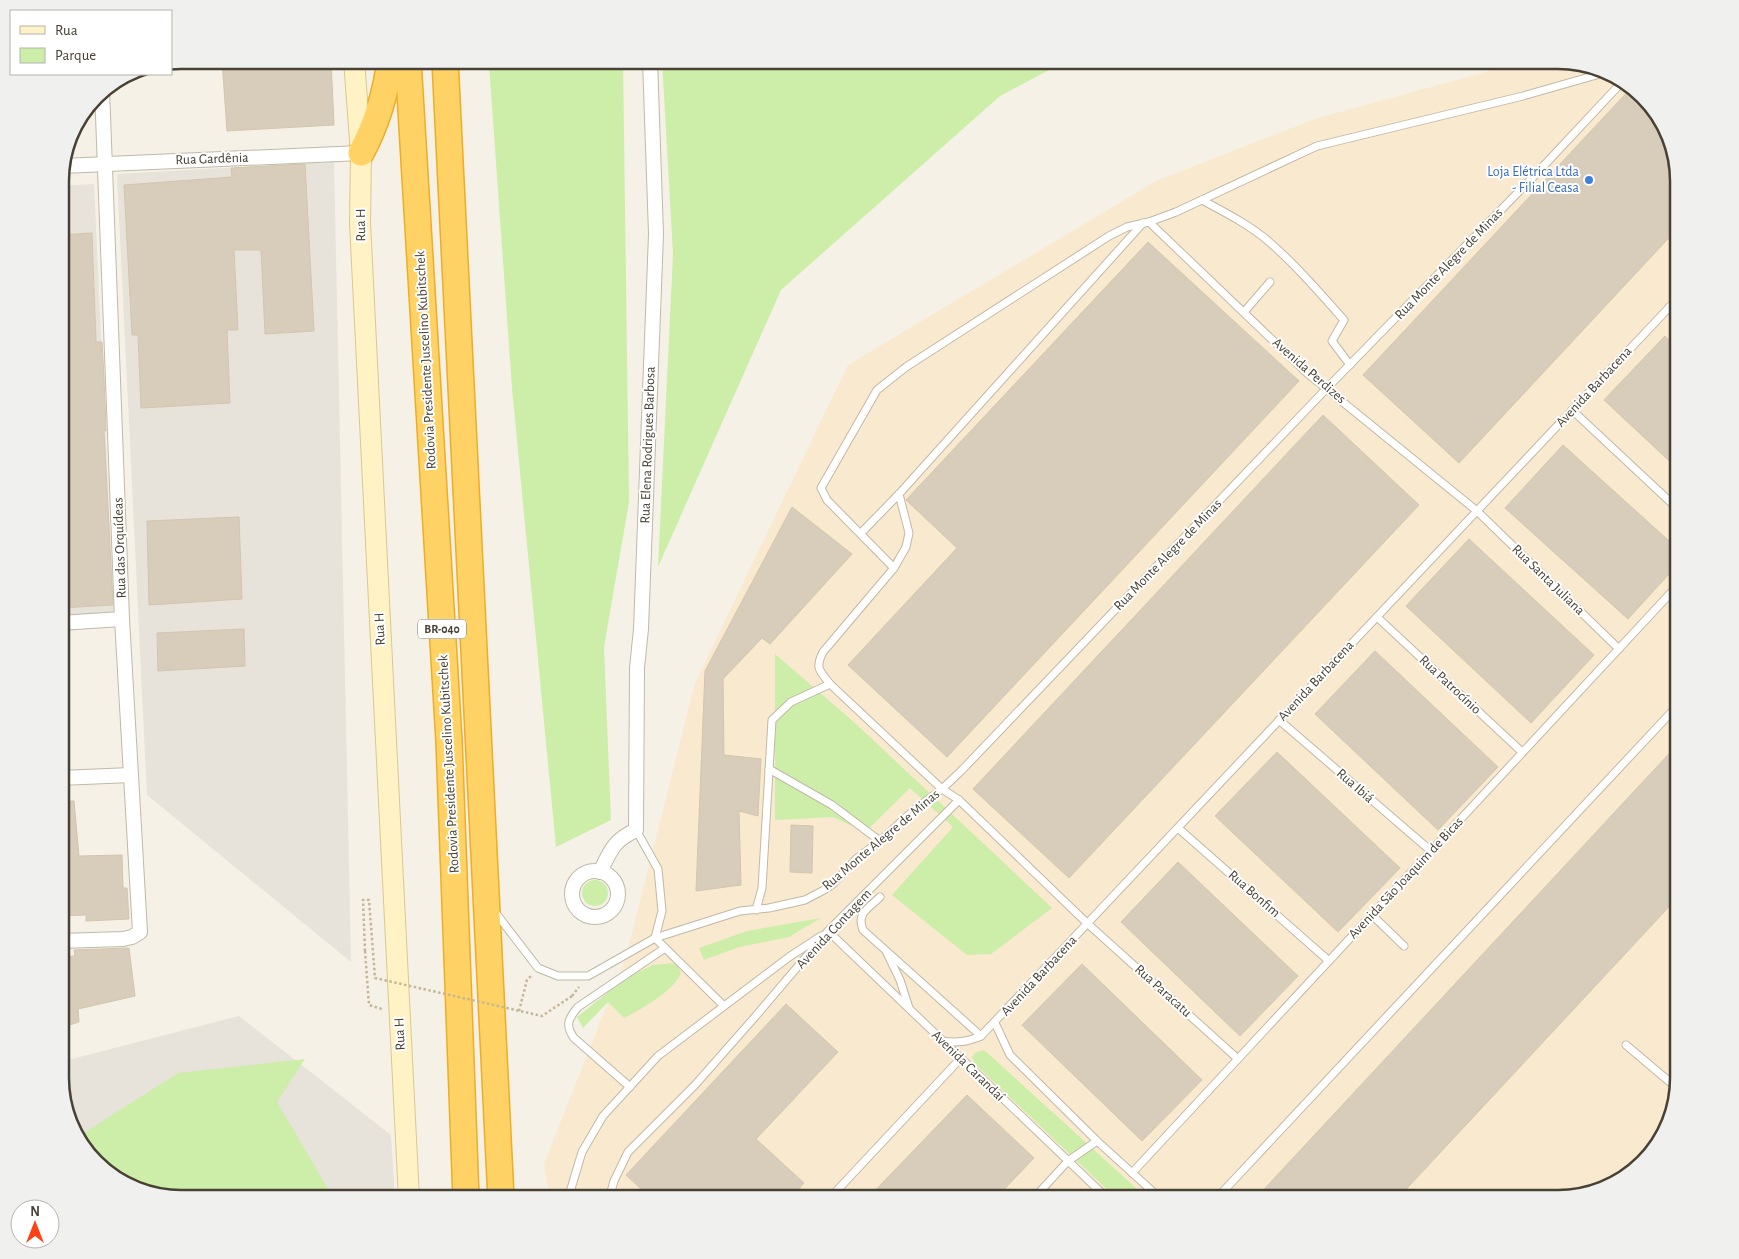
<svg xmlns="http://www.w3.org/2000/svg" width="1739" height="1259" viewBox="0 0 1739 1259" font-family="'Alegreya Sans',sans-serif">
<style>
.commercial{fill:#f9e9ce}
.industrial{fill:#e7e2da}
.green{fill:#cceea9}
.building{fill:#d8cdba;stroke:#d3c6ac}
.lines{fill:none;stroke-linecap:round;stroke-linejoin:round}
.lane-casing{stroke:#c1b9a7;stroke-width:9}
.street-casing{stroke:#c1b9a7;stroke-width:16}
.secondary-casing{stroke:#d9c990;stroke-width:22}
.highway-casing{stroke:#efad25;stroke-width:28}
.path{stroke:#c5b696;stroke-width:2.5;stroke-dasharray:2.5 2.5;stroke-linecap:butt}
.lane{stroke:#fff;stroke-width:7}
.street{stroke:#fff;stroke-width:14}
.secondary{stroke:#fff3c5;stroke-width:20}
.highway{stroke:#ffd266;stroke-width:25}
.path-bridge{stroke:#c5b696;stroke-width:2.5;stroke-dasharray:2.5 2.5;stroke-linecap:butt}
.shop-dot{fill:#3f7fe0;stroke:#fff;stroke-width:2}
.labels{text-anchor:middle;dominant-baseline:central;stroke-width:4;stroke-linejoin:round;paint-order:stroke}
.shield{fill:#fff;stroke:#7f7a71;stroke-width:1}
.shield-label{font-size:12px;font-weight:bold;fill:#484134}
.street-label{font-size:14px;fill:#484134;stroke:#fff}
.shop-label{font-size:14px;fill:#366cbe;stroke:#fff;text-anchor:end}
.rim{fill:none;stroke:#484134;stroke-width:2.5}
</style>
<rect width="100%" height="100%" fill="#f5f1e6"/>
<polygon class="commercial" points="1530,60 1558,60 1597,66 1631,85 1666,127 1679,181 1679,1078 1673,1117 1654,1151 1612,1186 1558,1199 550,1199 544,1164 626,957 695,683 848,365 1158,180 1318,118"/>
<g class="industrial">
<polygon points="334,162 351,962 147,795 117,174"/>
<polygon points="94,184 114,614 60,617 60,186"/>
<polygon points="239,1016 391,1135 395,1199 181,1199 142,1193 108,1174 76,1138 60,1086 60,1062"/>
</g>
<g class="green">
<polygon points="490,60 623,60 629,502 604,647 611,820 556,847 512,388 489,64"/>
<polygon points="662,60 1068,60 1000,96 781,290 658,567 673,254"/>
<polygon points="775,654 855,723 1052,908 991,954 967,955 892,895 953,827 910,788 865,832 833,817 775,820"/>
<circle cx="595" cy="893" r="13"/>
<polygon points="821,918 789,937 739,947 704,960 699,948 747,931"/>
<path d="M675 963 681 972C677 989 640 1010 624 1018L608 1002 583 1028 577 1017 626 978 653 965Z"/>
<polygon points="984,1050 993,1058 1148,1199 1117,1199 976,1065 972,1057 975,1053"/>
<polygon points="305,1059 277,1102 334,1199 181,1199 142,1193 108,1174 76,1138 178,1073"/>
</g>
<g class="building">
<polygon points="222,60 331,60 334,125 227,131"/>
<polygon points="1633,86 1666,127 1679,181 1679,227 1459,463 1363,375"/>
<polygon points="305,164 314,331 265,334 261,250 234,250 238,330 227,330 230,403 141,408 138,335 132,335 124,185 232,177 231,168"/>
<polygon points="92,233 96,342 102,342 104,378 106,431 104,431 113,605 60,608 60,235"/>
<polygon points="1148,242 1299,381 947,757 848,665 957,548 906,500"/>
<polygon points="1665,336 1679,349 1679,470 1604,400"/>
<polygon points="1323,415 1419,505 1069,878 973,789"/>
<polygon points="1563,445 1679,550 1679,563 1628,619 1505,508"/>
<polygon points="792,507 852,554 770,644 762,638 723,679 724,755 761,759 758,816 739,811 741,885 696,891 705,671"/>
<polygon points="239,517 242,599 149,605 147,521"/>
<polygon points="1469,539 1594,655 1531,723 1406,606"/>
<polygon points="244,629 245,666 158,671 157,633"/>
<polygon points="1375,651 1498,767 1438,830 1315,714"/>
<polygon points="1679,743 1679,896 1397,1199 1255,1199"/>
<polygon points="1277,752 1400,868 1338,932 1215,816"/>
<polygon points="60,801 74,801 79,856 122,855 123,888 127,888 129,919 86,921 86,915 60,916"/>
<polygon points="791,825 813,826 812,873 790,872"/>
<polygon points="1178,862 1298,976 1240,1036 1121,922"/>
<polygon points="129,948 135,996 78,1009 79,1022 60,1028 60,957 75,956 74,950"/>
<polygon points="1082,964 1202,1080 1142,1141 1022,1025"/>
<polygon points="786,1004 838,1052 756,1139 804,1183 790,1199 652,1199 626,1175"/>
<polygon points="967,1095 1034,1158 995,1199 867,1199"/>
</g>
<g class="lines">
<defs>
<g id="lane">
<path d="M1202 200C1224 212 1248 224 1267 240 1294 263 1321 294 1344 320L1332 341 1350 365"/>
<polyline points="1149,222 1307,373 1477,511 1619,649"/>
<polyline points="1669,307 1679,316"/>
<polyline points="1244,312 1270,282"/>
<polyline points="1572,410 1679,510"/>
<polyline points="861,533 899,494 1143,223"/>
<polyline points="894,568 906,547 909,533 899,494"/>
<polyline points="1377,617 1522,752"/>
<polyline points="1279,720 1431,851"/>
<polyline points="769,769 832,805 880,841"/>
<polyline points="1178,828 1329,961"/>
<polyline points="636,830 658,869 662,911 655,938"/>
<path d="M880 897C869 908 856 913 863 930L981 1036"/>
<polyline points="756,910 762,888 772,720 791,702 830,684"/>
<polyline points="495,912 538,968 558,976 588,976 655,938 740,911 769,908 805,900 824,890 833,884 856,859 880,841 914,810 942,789 962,770 1327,388 1536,174 1623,81"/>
<polyline points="1372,915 1404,946"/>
<polyline points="828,931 1108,1199"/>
<polyline points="655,938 724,1006"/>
<polyline points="887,953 900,980 909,1008"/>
<polyline points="995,1023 1010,1055 1097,1141 1161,1199"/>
<path d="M942 1041C957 1043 967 1042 981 1036L1679 297"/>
<polyline points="1626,1045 1677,1088"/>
<path d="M1238 1059 1088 924 959 800 942 789 830 684C819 670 815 668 823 652L894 568 827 500 821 488 877 390 906 367 1109 236 1127 227 1149 222 1176 212 1317 146 1523 96 1607 72"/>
<path d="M630 1087 574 1038C565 1025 568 1019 578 1007L665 948"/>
<polyline points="1132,1173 1679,584"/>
<polyline points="570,1199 570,1192 582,1152 603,1116 658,1056 789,957 821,936"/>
<polyline points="609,1199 614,1181 628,1152 695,1085 754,1018 828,931 959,800"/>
<polyline points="829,1199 960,1059"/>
<polyline points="1033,1199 1068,1161 1097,1141"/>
<polyline points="1216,1199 1679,704"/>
</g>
<g id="street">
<polyline points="62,166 361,153"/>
<polyline points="60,623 122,619"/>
<polyline points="60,778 131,775"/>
<circle cx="595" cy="894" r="23"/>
<path d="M600 872C611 850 613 841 636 830L637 668 641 629 656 234 650 60"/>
<polyline points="60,941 123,939 132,937 140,932 122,619 102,89"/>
</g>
<polyline id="secondary" points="354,60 361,153 360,223 409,1199"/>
<g id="highway">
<polyline points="408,60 449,741 466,1199"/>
<polyline points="445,60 501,1199"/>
<path d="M361 153C377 123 386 94 390 60"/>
</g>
</defs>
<use href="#lane" class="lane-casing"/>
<use href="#street" class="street-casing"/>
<use href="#secondary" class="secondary-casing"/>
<use href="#highway" class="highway-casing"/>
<g class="path">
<polyline points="365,951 369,1005 382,1009"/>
<polyline points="572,996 579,987"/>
<polyline points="519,1011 527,980 532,975"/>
</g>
<use href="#lane" class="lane"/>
<use href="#street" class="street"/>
<use href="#secondary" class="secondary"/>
<use href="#highway" class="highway"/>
<polyline class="path-bridge" points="365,951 363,900 369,900 375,978 542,1016 572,996"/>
</g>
<circle class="shop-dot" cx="1589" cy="180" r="5"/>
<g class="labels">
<rect class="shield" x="418" y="619.5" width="48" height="19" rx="4"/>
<g class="shield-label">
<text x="442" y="629">BR-040</text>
</g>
<g class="street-label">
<text transform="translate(212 159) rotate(-2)">Rua Gardênia</text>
<text transform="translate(361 225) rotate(-91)">Rua H</text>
<text transform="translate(1449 264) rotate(-46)">Rua Monte Alegre de Minas</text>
<text transform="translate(426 360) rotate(-93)">Rodovia Presidente Juscelino Kubitschek</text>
<text transform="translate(1309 371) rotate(41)">Avenida Perdizes</text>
<text transform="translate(1594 387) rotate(-47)">Avenida Barbacena</text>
<text transform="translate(648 445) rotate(-88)">Rua Elena Rodrigues Barbosa</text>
<text transform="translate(120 548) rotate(-92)">Rua das Orquídeas</text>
<text transform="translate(1168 555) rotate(-46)">Rua Monte Alegre de Minas</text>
<text transform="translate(1548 580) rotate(44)">Rua Santa Juliana</text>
<text transform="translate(380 629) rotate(-93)">Rua H</text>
<text transform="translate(1316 681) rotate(-47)">Avenida Barbacena</text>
<text transform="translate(1450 685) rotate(43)">Rua Patrocínio</text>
<text transform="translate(449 764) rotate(-93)">Rodovia Presidente Juscelino Kubitschek</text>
<text transform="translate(1355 786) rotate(41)">Rua Ibiá</text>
<text transform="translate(881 840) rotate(-40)">Rua Monte Alegre de Minas</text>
<text transform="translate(1406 878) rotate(-47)">Avenida São Joaquim de Bicas</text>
<text transform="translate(1254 894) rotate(41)">Rua Bonfim</text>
<text transform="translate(834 929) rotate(-47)">Avenida Contagem</text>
<text transform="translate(1039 976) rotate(-47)">Avenida Barbacena</text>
<text transform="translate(1163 991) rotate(42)">Rua Paracatu</text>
<text transform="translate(400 1034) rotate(-93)">Rua H</text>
<text transform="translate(968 1066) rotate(44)">Avenida Carandaí</text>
</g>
<g class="shop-label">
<text x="1579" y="172">Loja Elétrica Ltda<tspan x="1579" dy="16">- Filial Ceasa</tspan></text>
</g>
</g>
<path d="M0 0H1739V1259H0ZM181 69H1558A112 112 0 0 1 1670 181V1078A112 112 0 0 1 1558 1190H181A112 112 0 0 1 69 1078V181A112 112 0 0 1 181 69Z" fill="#f0f0ef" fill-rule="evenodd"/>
<path class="rim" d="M181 69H1558A112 112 0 0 1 1670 181V1078A112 112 0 0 1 1558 1190H181A112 112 0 0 1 69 1078V181A112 112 0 0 1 181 69Z"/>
<rect x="10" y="10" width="162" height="65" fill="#ffffff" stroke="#b6b3ae"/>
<rect x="20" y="26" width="25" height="8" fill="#fff3c5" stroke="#b6b3ae"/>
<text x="55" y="35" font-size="15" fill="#484134">Rua</text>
<rect x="20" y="48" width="25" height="15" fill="#cceea9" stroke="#b6b3ae"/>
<text x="55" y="60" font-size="15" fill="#484134">Parque</text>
<g transform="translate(35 1224)"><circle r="24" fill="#ffffff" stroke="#b6b3ae"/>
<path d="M0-4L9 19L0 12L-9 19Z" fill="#ff4012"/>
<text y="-8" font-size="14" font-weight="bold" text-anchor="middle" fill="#484134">N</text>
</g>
</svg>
